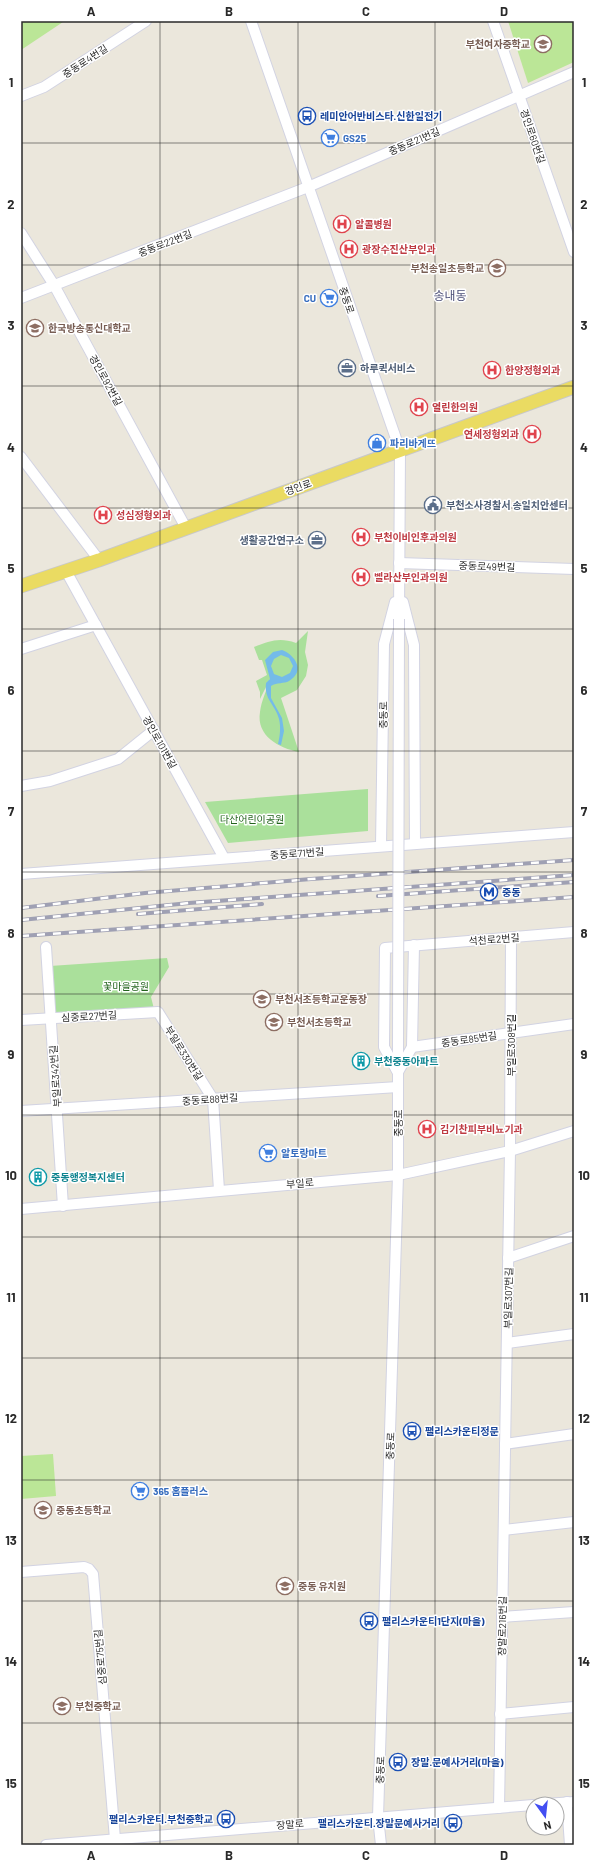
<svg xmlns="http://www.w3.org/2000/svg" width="595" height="1866" viewBox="0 0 595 1866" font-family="Barlow,'Noto Sans KR',sans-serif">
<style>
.green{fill:#aae09b}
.pitch{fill:#bbe697}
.water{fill:#74bbe9;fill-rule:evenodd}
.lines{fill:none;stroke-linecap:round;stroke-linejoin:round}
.minor-casing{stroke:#d2d3e2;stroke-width:12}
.major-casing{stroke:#c8c8c8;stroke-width:15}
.minor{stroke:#fff;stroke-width:10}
.major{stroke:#eadb62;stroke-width:13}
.rail-casing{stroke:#9fa0b3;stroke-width:4}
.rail{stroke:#fff;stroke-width:2.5;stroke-dasharray:8;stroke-linecap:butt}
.minor-bridge-casing{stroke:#d2d3e2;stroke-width:12;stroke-linecap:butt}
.minor-bridge{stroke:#fff;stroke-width:10}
.grid{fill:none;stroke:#2a2a2a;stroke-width:1;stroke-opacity:0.55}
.labels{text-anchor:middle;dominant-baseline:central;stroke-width:3;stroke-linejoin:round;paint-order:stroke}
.education-label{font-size:10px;font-weight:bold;fill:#785e54;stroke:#fff;text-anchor:start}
.street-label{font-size:10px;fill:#2a2a2a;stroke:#fff}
.transit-label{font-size:10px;font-weight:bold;fill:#164399;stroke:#fff;text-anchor:start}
.shop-label{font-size:10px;font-weight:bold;fill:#366cbe;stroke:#fff;text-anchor:start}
.health-label{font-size:10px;font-weight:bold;fill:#be3a42;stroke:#fff;text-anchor:start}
.service-label{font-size:10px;font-weight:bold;fill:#4e5e75;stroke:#fff;text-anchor:start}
.park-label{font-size:10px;fill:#23641d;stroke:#fff}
.culture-label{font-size:10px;font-weight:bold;fill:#0d838f;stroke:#fff;text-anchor:start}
.quarter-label{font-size:12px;fill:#4c4f78;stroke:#fff}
.neatline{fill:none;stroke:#2a2a2a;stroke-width:1.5}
.grid-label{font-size:13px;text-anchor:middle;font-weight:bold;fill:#2a2a2a}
</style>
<rect width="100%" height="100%" fill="#ebe7dc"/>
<g class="green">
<path d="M308 631 305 652 308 665 306 676 297 690 281 698 299 752C279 748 256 736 260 712 261 701 267 690 270 679L260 699V692L256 681 267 675 262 660H259L254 647C270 641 279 637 296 643Z"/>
<polygon points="368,789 368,831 228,843 205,802"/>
<polygon points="167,958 169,967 151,997 154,1009 53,1015 50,966"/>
</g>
<g class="pitch">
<polygon points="21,21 62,21 63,22 21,50"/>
<polygon points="508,21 574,21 574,62 528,83"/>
<polygon points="53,1454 56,1496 21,1499 21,1456"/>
</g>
<path class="water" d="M282 650C295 655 306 671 289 681 284 684 277 682 271 686V698L282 718 284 731 281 745 278 744C280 736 281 727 279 719 275 704 264 700 266 683L270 679 265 660 273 652ZM281 655 289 658 293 666 290 673 282 677 274 674 271 666 274 659Z"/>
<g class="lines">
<defs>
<g id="minor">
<polyline points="251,21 400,450 399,619"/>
<polyline points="493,21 574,252"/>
<polyline points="21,96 44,87 146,21"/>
<polyline points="21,233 54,285 186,528"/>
<polyline points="21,298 308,187 574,72"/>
<polyline points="21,457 99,560"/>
<polyline points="399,563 574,569"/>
<polyline points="66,571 224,858"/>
<polyline points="403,602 414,645 415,844"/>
<polyline points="21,649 96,625"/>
<polyline points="21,786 50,781 118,759 154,730"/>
<polyline points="381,846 384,644 395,602"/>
<polyline points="21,874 574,832"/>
<polyline points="46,947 63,1206"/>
<polyline points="21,1020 158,1012 213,1099 219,1190"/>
<polyline points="412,1047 574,1024"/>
<polyline points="397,1071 384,1047 385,948 574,932"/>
<polyline points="398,1072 412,1047 414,945"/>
<polyline points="21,1111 398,1087"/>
<polyline points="21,1209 398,1175 510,1151 574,1131"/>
<polyline points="508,1258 574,1236"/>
<polyline points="507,1343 574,1334"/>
<polyline points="505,1444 574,1434"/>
<polyline points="504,1530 574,1522"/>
<polyline points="21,1572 84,1567 89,1569 93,1574 115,1839"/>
<polyline points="502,1617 574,1612"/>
<polyline points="500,1714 574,1707"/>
<polyline points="567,1802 570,1845"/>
<polyline points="545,1804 574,1802"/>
<polyline points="499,1808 510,1151 511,938"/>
<polyline points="46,1845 533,1805"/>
<polyline points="381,1845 378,1817 398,1175 398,1048"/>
</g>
<polyline id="major" points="21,586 99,560 574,387"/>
</defs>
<use href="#minor" class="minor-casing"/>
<use href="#major" class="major-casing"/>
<use href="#minor" class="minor"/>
<use href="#major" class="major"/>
<defs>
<g id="rail">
<polyline points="378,896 574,882"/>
<polyline points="21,908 145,893 311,879 574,860"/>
<polyline points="138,914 262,904"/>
<polyline points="21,920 189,903 574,875"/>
<polyline points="21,936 574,897"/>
</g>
</defs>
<use href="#rail" class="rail-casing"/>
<use href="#rail" class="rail"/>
<defs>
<polyline id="minor-bridge" points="398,1048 399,619"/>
</defs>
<use href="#minor-bridge" class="minor-bridge-casing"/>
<use href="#minor-bridge" class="minor-bridge"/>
</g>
<path class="grid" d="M160 21V1845M298 21V1845M435 21V1845M21 143H574M21 265H574M21 386H574M21 508H574M21 629H574M21 751H574M21 872H574M21 994H574M21 1115H574M21 1237H574M21 1358H574M21 1480H574M21 1601H574M21 1723H574"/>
<defs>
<symbol id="school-ring" viewBox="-11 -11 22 22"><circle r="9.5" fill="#fff" stroke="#8d6e63" stroke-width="1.5"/><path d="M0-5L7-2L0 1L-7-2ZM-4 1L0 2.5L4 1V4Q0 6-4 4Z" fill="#8d6e63"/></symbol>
<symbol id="bus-ring" viewBox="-11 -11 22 22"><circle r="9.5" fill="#fff" stroke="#1a4fb4" stroke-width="1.5"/><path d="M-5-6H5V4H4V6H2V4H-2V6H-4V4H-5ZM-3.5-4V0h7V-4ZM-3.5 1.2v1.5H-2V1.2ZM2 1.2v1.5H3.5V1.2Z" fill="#1a4fb4"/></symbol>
<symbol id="supermarket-ring" viewBox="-11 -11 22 22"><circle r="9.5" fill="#fff" stroke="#3f7fe0" stroke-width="1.5"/><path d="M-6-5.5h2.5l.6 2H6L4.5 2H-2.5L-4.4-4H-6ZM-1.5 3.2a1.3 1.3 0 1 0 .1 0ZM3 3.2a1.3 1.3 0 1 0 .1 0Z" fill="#3f7fe0"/></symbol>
<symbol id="hospital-ring" viewBox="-11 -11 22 22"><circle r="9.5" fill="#fff" stroke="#e0444e" stroke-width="1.5"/><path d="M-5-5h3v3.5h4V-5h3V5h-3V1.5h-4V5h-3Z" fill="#e0444e"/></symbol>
<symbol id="university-ring" viewBox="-11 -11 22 22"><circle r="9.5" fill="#fff" stroke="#8d6e63" stroke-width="1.5"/><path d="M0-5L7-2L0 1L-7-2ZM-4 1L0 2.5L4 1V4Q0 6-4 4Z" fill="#8d6e63"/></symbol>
<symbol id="office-ring" viewBox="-11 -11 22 22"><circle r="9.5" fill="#fff" stroke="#5c6f8a" stroke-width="1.5"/><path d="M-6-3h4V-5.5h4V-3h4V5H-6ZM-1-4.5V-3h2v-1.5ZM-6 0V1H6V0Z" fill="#5c6f8a"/></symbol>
<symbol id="shop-ring" viewBox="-11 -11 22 22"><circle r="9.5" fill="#fff" stroke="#3f7fe0" stroke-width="1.5"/><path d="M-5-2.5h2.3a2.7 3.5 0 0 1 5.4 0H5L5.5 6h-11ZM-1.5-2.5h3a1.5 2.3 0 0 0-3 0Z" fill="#3f7fe0"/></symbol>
<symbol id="civic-ring" viewBox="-11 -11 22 22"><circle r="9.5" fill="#fff" stroke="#5c6f8a" stroke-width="1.5"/><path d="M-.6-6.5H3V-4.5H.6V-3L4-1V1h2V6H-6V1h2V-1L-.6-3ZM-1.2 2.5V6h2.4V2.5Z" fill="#5c6f8a"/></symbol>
<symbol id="metro-ring" viewBox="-11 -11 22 22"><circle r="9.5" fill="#fff" stroke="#1a4fb4" stroke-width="1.5"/><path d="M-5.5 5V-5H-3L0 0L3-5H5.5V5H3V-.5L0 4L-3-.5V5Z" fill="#1a4fb4"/></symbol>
<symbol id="building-ring" viewBox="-11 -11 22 22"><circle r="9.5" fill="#fff" stroke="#0f9aa8" stroke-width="1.5"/><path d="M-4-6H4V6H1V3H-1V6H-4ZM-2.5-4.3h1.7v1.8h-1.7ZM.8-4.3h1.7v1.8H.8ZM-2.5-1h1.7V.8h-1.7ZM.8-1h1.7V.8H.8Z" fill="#0f9aa8"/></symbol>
</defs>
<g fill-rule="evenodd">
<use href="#school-ring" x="533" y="34" width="20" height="20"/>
<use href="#bus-ring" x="297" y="106" width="20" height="20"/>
<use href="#supermarket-ring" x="320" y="128" width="20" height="20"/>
<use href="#hospital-ring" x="332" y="214" width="20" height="20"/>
<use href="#hospital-ring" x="339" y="239" width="20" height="20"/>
<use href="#school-ring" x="487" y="258" width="20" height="20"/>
<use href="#supermarket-ring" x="319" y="288" width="20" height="20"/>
<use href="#university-ring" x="25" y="318" width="20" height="20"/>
<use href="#office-ring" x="337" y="358" width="20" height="20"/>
<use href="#hospital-ring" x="482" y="360" width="20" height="20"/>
<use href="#hospital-ring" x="409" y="397" width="20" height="20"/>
<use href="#hospital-ring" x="522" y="424" width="20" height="20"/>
<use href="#shop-ring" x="367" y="433" width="20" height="20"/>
<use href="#civic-ring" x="423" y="495" width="20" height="20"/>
<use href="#hospital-ring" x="93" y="505" width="20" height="20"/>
<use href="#hospital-ring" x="351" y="527" width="20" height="20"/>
<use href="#office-ring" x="307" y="530" width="20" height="20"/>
<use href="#hospital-ring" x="351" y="567" width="20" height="20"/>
<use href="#metro-ring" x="479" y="882" width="20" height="20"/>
<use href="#school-ring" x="252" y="989" width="20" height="20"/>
<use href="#school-ring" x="264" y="1012" width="20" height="20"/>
<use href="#building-ring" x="351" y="1051" width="20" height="20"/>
<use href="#hospital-ring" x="417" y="1119" width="20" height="20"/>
<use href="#supermarket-ring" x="258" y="1143" width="20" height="20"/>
<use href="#building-ring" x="28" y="1167" width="20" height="20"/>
<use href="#bus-ring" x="402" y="1421" width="20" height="20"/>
<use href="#supermarket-ring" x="130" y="1481" width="20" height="20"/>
<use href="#school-ring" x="33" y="1500" width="20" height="20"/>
<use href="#school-ring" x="275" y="1576" width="20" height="20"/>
<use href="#bus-ring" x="359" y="1611" width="20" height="20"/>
<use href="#school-ring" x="52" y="1696" width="20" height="20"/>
<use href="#bus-ring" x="388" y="1752" width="20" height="20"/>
<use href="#bus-ring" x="216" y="1809" width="20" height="20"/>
<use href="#bus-ring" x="443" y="1813" width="20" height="20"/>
</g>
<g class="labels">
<g class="education-label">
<text x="530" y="44" text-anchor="end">부천여자중학교</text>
<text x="484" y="268" text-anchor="end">부천송일초등학교</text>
<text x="48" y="328">한국방송통신대학교</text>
<text x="275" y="999">부천서초등학교운동장</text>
<text x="287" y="1022">부천서초등학교</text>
<text x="56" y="1510">중동초등학교</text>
<text x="298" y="1586">중동 유치원</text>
<text x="75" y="1706">부천중학교</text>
</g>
<g class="street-label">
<text transform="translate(85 61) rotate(-33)">중동로4번길</text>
<text transform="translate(533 136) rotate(71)">경인로60번길</text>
<text transform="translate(414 141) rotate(-23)">중동로21번길</text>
<text transform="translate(165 243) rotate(-21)">중동로22번길</text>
<text transform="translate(347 300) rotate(71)">중동로</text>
<text transform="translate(106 380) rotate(61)">경인로92번길</text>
<text transform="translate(298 487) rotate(-20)">경인로</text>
<text transform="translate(487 566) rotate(2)">중동로49번길</text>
<text transform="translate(383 715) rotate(-89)">중동로</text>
<text transform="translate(160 742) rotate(61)">경인로101번길</text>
<text transform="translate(297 853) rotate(-4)">중동로71번길</text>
<text transform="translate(494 939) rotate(-4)">석천로2번길</text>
<text transform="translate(89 1016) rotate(-3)">심중로27번길</text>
<text transform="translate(469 1039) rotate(-8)">중동로85번길</text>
<text transform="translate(511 1045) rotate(-90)">부일로308번길</text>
<text transform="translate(184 1053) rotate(58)">부일로330번길</text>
<text transform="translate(55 1076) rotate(-94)">부일로342번길</text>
<text transform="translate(210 1099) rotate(-4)">중동로88번길</text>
<text transform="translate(398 1123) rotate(-90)">중동로</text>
<text transform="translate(300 1183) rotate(-5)">부일로</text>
<text transform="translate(508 1298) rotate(-89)">부일로307번길</text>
<text transform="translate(390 1446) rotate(-88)">중동로</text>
<text transform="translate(502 1626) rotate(-89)">장말로216번길</text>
<text transform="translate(100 1657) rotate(-95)">심중로75번길</text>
<text transform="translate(380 1770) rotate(-88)">중동로</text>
<text transform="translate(290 1824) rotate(-5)">장말로</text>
</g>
<g class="transit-label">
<text x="320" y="116">레미안어반비스타.신한일전기</text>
<text x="502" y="892">중동</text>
<text x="425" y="1431">팰리스카운티정문</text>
<text x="382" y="1621">팰리스카운티1단지(마을)</text>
<text x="411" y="1762">장말.문예사거리(마을)</text>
<text x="213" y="1819" text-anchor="end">팰리스카운티.부천중학교</text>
<text x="440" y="1823" text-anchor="end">팰리스카운티.장말문예사거리</text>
</g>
<g class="shop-label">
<text x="343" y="138">GS25</text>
<text x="316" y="298" text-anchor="end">CU</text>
<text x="390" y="443">파리바게뜨</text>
<text x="281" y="1153">알토랑마트</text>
<text x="153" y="1491">365 홈플러스</text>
</g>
<g class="health-label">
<text x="355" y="224">알콜병원</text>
<text x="362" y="249">광장수진산부인과</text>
<text x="505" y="370">한양정형외과</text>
<text x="432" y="407">열린한의원</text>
<text x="519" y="434" text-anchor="end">연세정형외과</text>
<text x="116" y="515">성심정형외과</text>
<text x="374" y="537">부천이비인후과의원</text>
<text x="374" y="577">벨라산부인과의원</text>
<text x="440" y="1129">김기찬피부비뇨기과</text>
</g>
<g class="service-label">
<text x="360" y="368">하루퀵서비스</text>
<text x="446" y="505">부천소사경찰서 송일치안센터</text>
<text x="304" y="540" text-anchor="end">생활공간연구소</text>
</g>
<g class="park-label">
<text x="252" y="819">다산어린이공원</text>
<text x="126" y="986">꽃마을공원</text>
</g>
<g class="culture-label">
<text x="374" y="1061">부천중동아파트</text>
<text x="51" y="1177">중동행정복지센터</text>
</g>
<g class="quarter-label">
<text x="450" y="295">송내동</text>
</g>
</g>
<rect width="595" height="1866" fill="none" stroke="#ffffff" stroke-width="44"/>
<g transform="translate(545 1816) rotate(165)"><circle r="19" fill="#ffffff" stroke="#aaaaaa"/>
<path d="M0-3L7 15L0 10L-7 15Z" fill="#434ef2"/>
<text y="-6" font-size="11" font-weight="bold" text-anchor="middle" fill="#2a2a2a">N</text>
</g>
<rect x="22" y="22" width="551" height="1822" class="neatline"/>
<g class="grid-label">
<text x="91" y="16">A</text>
<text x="229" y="16">B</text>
<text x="366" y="16">C</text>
<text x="504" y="16">D</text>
<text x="11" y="87">1</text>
<text x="584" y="87">1</text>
<text x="11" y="209">2</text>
<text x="584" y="209">2</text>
<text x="11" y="330">3</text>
<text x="584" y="330">3</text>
<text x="11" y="452">4</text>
<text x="584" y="452">4</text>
<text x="11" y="573">5</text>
<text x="584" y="573">5</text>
<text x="11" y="695">6</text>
<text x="584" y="695">6</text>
<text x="11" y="816">7</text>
<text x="584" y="816">7</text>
<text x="11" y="938">8</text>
<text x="584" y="938">8</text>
<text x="11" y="1059">9</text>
<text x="584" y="1059">9</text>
<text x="11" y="1180">10</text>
<text x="584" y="1180">10</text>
<text x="11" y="1302">11</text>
<text x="584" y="1302">11</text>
<text x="11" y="1423">12</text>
<text x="584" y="1423">12</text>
<text x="11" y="1545">13</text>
<text x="584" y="1545">13</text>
<text x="11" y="1666">14</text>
<text x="584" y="1666">14</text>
<text x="11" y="1788">15</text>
<text x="584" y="1788">15</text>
<text x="91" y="1860">A</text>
<text x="229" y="1860">B</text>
<text x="366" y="1860">C</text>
<text x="504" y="1860">D</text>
</g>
</svg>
